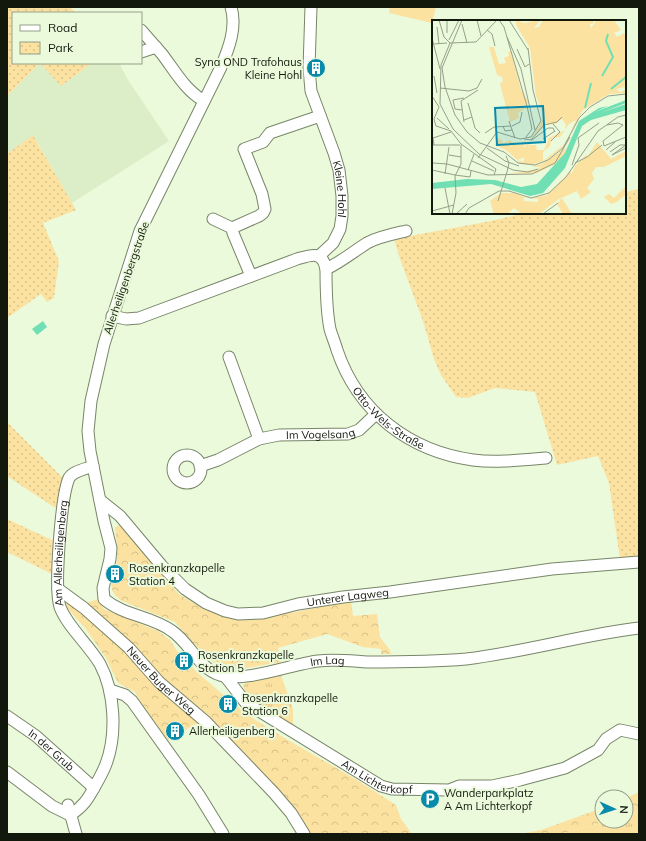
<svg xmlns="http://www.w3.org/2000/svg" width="646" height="841" viewBox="0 0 646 841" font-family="Mulish,sans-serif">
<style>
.built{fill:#dceec8}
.grass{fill:url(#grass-tufts)}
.forest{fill:url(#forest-crowns)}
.park{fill:url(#park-dots)}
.pitch{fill:#fce2a1}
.water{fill:url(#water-ripples)}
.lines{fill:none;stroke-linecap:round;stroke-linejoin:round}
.street-casing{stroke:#788569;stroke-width:13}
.street{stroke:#fff;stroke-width:11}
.labels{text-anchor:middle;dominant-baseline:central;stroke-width:4;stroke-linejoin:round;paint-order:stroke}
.poi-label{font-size:11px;fill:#13180d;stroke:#ebfadb;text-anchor:start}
.street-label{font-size:11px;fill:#13180d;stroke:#ebfadb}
.inset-river{fill:none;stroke:#70dfb3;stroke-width:2}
.inset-road{fill:none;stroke:#95a089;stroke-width:1}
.view{fill:#088aab;fill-opacity:0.15;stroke:#088aab;stroke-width:2}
.inset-edge{fill:none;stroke:#13180d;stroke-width:2}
</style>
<defs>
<pattern id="grass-tufts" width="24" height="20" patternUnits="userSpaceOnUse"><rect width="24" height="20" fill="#fce2a1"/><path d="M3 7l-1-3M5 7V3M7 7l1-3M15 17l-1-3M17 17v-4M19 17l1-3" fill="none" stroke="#d7c189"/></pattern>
<pattern id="forest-crowns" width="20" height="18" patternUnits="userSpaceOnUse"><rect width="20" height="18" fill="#fce2a1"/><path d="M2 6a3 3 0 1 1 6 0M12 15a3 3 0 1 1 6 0" fill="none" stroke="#d7c189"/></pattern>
<pattern id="park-dots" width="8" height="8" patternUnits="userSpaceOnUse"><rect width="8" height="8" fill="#fce2a1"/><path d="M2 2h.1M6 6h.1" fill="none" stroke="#d7c189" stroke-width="1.8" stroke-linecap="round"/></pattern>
<pattern id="water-ripples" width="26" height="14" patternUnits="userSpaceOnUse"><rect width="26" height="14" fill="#70dfb3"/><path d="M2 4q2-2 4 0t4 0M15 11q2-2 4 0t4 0" fill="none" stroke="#60bf99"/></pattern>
</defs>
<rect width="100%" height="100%" fill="#ebfadb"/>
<polygon class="built" points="40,63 61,86 92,63 119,63 128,80 169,141 72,203 34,136 7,154 7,96"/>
<g class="grass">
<polygon points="281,675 293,709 293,727 248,696 244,689 243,685 249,681"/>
<polygon points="639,812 639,834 561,834 607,821 626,821 626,816"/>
</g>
<g class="forest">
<path d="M120 525 159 572 180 595 204 609 234 619H244L264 617 290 608 291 613 351 600 353 616 377 614 380 637 390 650 391 654H381V649L363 647 327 634 278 648 281 662 253 667 224 670 212 661 189 639 175 622 122 601C103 589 115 576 117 559 118 548 116 538 115 527Z"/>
<polygon points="98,599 104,609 158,631 170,640 177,651 198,673 235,705 257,721 288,740 357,780 396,805 401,819 412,834 299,834 287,815 200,722 168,740 145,710 135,692 118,683 106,658 85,628 67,608 65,602 67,601 86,603"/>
<polygon points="639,792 639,812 626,816 626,798"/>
<polygon points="602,808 602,821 607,821 561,834 521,834 541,830"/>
</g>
<g class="park">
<polygon points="7,7 70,7 76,13 13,13 13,63 92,63 61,86 40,63 7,96"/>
<polygon points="33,135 76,210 43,223 59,261 54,298 47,302 41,294 7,318 7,154"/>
<polygon points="639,189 639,558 620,559 609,483 598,456 557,465 535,392 495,388 468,398 456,397 441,375 434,359 423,321 400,259 394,239 491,221 524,213 625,213 625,192"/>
<polygon points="7,422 62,477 57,509 7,476"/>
<polygon points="7,519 54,541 52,574 7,552"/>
</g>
<polygon class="pitch" points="390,7 436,7 432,23 389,13"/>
<polygon class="water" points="43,321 47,327 37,335 32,329"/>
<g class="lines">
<defs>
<g id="street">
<path id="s1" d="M231 7C237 27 229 48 221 67L140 231 104 344 91 401 88 431 90 451 104 521 111 548 110 559 103 588 104 599C124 616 152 616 172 631 190 643 199 669 220 675 244 683 292 664 318 661 334 659 351 661 367 662 400 662 433 662 466 659 525 652 581 635 639 628"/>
<path id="s2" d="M311 7 309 68 311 91 334 153 339 170 342 196V216L340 229 333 243 319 256"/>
<path d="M141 30C148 38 155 46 162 54 175 71 185 90 204 101"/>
<polyline points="141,52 156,47"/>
<polyline points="213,219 232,228"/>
<path id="s3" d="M326 269C326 289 326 309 330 329 332 336 335 343 337 350 358 412 409 451 473 460 496 463 522 460 546 458"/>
<polyline points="251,276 233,233 232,228 259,216 263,213 265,209 262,194 244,149 263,142 270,133 320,116"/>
<path d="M112 316 126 319 139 318 297 259C311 255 322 250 326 269 341 262 353 252 367 243 378 237 393 234 406 231"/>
<polyline points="229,357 259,439"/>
<circle cx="187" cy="469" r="14"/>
<path id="s4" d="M200 466 218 460 259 439 279 435 348 434 359 430 376 414"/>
<path id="s5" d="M100 500 120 516 162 566 185 589 206 603 225 611 238 614 263 613 298 604 343 597 390 592 552 569 639 562"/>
<path id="s6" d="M58 589 84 608 129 648 159 682 206 722 274 793 291 813 304 834"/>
<path id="s7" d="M225 676 246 703 381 786 392 789 449 790 459 786H492L520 780 565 768 598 750 606 739 620 730 639 734"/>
<polyline points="110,690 125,695 132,701 199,795 223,834"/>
<path id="s8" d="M7 716 36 736 94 788"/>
<polyline points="7,772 52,806 70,815"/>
<polyline points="68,805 76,834"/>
<path id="s9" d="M70 815C83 807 88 799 95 786 99 779 103 772 106 764 117 735 115 692 100 664 89 645 67 626 60 607 54 589 61 496 69 478 73 471 86 469 93 466"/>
</g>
</defs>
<use href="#street" class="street-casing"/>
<use href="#street" class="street"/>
</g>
<defs>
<symbol id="building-disc" viewBox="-11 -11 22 22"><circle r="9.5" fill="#088aab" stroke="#ebfadb"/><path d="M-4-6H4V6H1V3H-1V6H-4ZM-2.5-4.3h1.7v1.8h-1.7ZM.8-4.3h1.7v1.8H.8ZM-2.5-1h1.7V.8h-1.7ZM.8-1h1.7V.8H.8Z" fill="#fff"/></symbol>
<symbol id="parking-disc" viewBox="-11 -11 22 22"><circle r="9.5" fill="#088aab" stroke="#ebfadb"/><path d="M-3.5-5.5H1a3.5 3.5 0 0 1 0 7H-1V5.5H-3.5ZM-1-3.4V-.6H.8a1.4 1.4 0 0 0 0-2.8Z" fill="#fff"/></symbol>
</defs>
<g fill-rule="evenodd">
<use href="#building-disc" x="305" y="57" width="22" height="22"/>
<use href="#building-disc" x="104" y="563" width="22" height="22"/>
<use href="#building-disc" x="173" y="650" width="22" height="22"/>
<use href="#building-disc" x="217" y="693" width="22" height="22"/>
<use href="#building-disc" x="164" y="720" width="22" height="22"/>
<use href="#parking-disc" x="419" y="788" width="22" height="22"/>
</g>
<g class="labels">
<g class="poi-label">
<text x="302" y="62" text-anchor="end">Syna OND Trafohaus<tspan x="302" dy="13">Kleine Hohl</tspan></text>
<text x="129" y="568">Rosenkranzkapelle<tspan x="129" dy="13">Station 4</tspan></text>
<text x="198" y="655">Rosenkranzkapelle<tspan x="198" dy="13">Station 5</tspan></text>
<text x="242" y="698">Rosenkranzkapelle<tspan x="242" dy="13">Station 6</tspan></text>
<text x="189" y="731">Allerheiligenberg</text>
<text x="444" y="793">Wanderparkplatz<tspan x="444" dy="13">A Am Lichterkopf</tspan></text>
</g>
<g class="street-label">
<text stroke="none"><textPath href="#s2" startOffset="187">Kleine Hohl</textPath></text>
<text transform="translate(126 278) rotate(-71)">Allerheiligenbergstraße</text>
<text stroke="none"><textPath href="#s3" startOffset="170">Otto-Wels-Straße</textPath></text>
<text stroke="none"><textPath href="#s4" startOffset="127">Im Vogelsang</textPath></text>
<text stroke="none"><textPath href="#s9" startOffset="290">Am Allerheiligenberg</textPath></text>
<text stroke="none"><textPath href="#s5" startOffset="294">Unterer Lagweg</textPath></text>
<text stroke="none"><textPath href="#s1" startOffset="874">Im Lag</textPath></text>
<text stroke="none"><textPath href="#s6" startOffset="138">Neuer Buger Weg</textPath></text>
<text stroke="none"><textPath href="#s8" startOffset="56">In der Grub</textPath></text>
<text stroke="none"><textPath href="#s7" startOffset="186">Am Lichterkopf</textPath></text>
</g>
</g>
<g transform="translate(432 20)">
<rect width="194" height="194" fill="#ebfadb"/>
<path d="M141 113 139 119 133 133 123 144 105 153 75 154 106 149 109 147H99L109 144 134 128 127 138 135 127ZM194 166V174L185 182 179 184 172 177 177 174 182 178Z" fill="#fce2a1"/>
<path d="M84 0 92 3 108 0 102 8 107 7 111 0H160L162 3 158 4 159 8 165 0H182L189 10 182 13 185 17 192 13 194 15V65L184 70 189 72 194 69V73L177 74 151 90 131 127 116 139 100 145 90 144 86 142 85 140 91 142 97 125H104L105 130H112L117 118 133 110 134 105 130 99 123 104 113 105 99 119 112 97 104 76 98 28 84 5ZM144 100 134 123 111 141V132L118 126 120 118 128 117 137 104ZM165 122 179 139 194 131V136L172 147H164L160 153 162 159 155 168 159 172 149 179 145 171 127 179 107 194H90L82 188 75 194H62L58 181 69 173H82L94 178H91L92 181 106 182V179L100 178 115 175 139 151V155L143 146 154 135 156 136Z" fill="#fce2a1" fill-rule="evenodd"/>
<path d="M57 27H62L67 44 74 43 72 38 77 36 76 32 79 31 89 70 96 81 95 88 86 93 87 98 78 102 68 64 71 61 70 57 65 55ZM194 42V67L166 69 172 62 174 55 183 52ZM68 118 73 126V123L77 120 87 125 94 120 91 129 98 120 94 137 103 138V143H94V137L85 140 74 130 62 125Z" fill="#fce2a1"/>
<path d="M130 178 140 194H131L125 184Z" fill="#fce2a1"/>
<path d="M194 80V83L168 93 194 84V90L159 100 150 106 133 148 111 173 98 176 59 164 0 169V163L35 159 63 160 89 167 105 164 133 133 147 101 167 88 176 86 163 92Z" fill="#70dfb3"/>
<path class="inset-river" d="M170 56 181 37 174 21 176 14M179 69 194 57M153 88 159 63"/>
<path class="inset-road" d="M7 0 12 17 18 23M15 0V13M30 0 10 48 13 67 23 95 35 112 48 123 72 132 86 143 103 145M45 0 49 16M65 0 44 22 18 23 9 45 8 84 21 109 47 134 81 150 96 152 106 149M67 0 72 7 95 86 100 109 94 117M77 0 96 30M30 4 35 23M5 7 7 24M55 10 60 14 63 26M75 17 89 49 103 110M0 18 8 49M17 20 27 0M2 24 15 23M85 29 93 47 97 44M2 56 5 73M8 68 37 71 45 68 50 59M0 76 7 87 2 99 4 106 19 111 29 124 64 149 62 155M36 83 40 97M30 90 23 89 21 80 32 78M5 98 17 109M32 100 40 97 43 108 48 113M77 101 83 118M32 102 29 81 46 70M175 105 186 103 191 105 171 121 172 126 194 117M71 106 73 111 80 110M80 106 88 102 90 92M53 113 62 107 79 106M92 119 100 120 116 108H121L123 112M111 119 123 111M99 120 112 105 125 102 130 97M119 121 128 112 121 104M0 125H28M2 125 1 118 19 112M194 125 180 135 194 128M55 128 73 141 87 146M174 130 183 122M178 132 188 125H194M17 135 29 137M74 136 77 143 75 152M46 138 65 112 88 119 99 117 109 101 101 70 96 28M40 141 62 151M1 143 15 144 56 155 100 154 123 143 138 117M143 143 155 137 170 125M103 145 116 140 131 128 147 98 158 87 176 76 194 74M140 145 147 125 146 118 167 103M0 150 23 155M36 150 42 134M13 154 17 127M23 155 38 157 39 151M13 168 18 194M66 181 75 152M0 191 22 185M20 194 24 173 23 156 29 144V125M24 194 35 184M33 194 37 188 67 171H77L99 178 117 173 134 157 166 111 186 97 194 95M111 194 126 183"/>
<path class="view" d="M111 86 113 122 65 125 63 88Z"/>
<rect width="194" height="194" class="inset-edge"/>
</g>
<rect width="646" height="841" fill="none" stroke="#13180d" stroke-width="16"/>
<rect x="12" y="12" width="130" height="52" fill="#ebfadb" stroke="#95a089"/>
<rect x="20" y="25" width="20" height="6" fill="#ffffff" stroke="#95a089"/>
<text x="48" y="32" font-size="12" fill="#13180d">Road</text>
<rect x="20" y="42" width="20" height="12" fill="url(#park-dots)" stroke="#95a089"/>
<text x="48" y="52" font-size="12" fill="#13180d">Park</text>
<g transform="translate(614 809) rotate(93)"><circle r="19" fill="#ebfadb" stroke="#95a089"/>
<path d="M0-3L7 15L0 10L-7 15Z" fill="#088aab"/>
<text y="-6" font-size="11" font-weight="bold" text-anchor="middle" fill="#13180d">N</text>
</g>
</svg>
